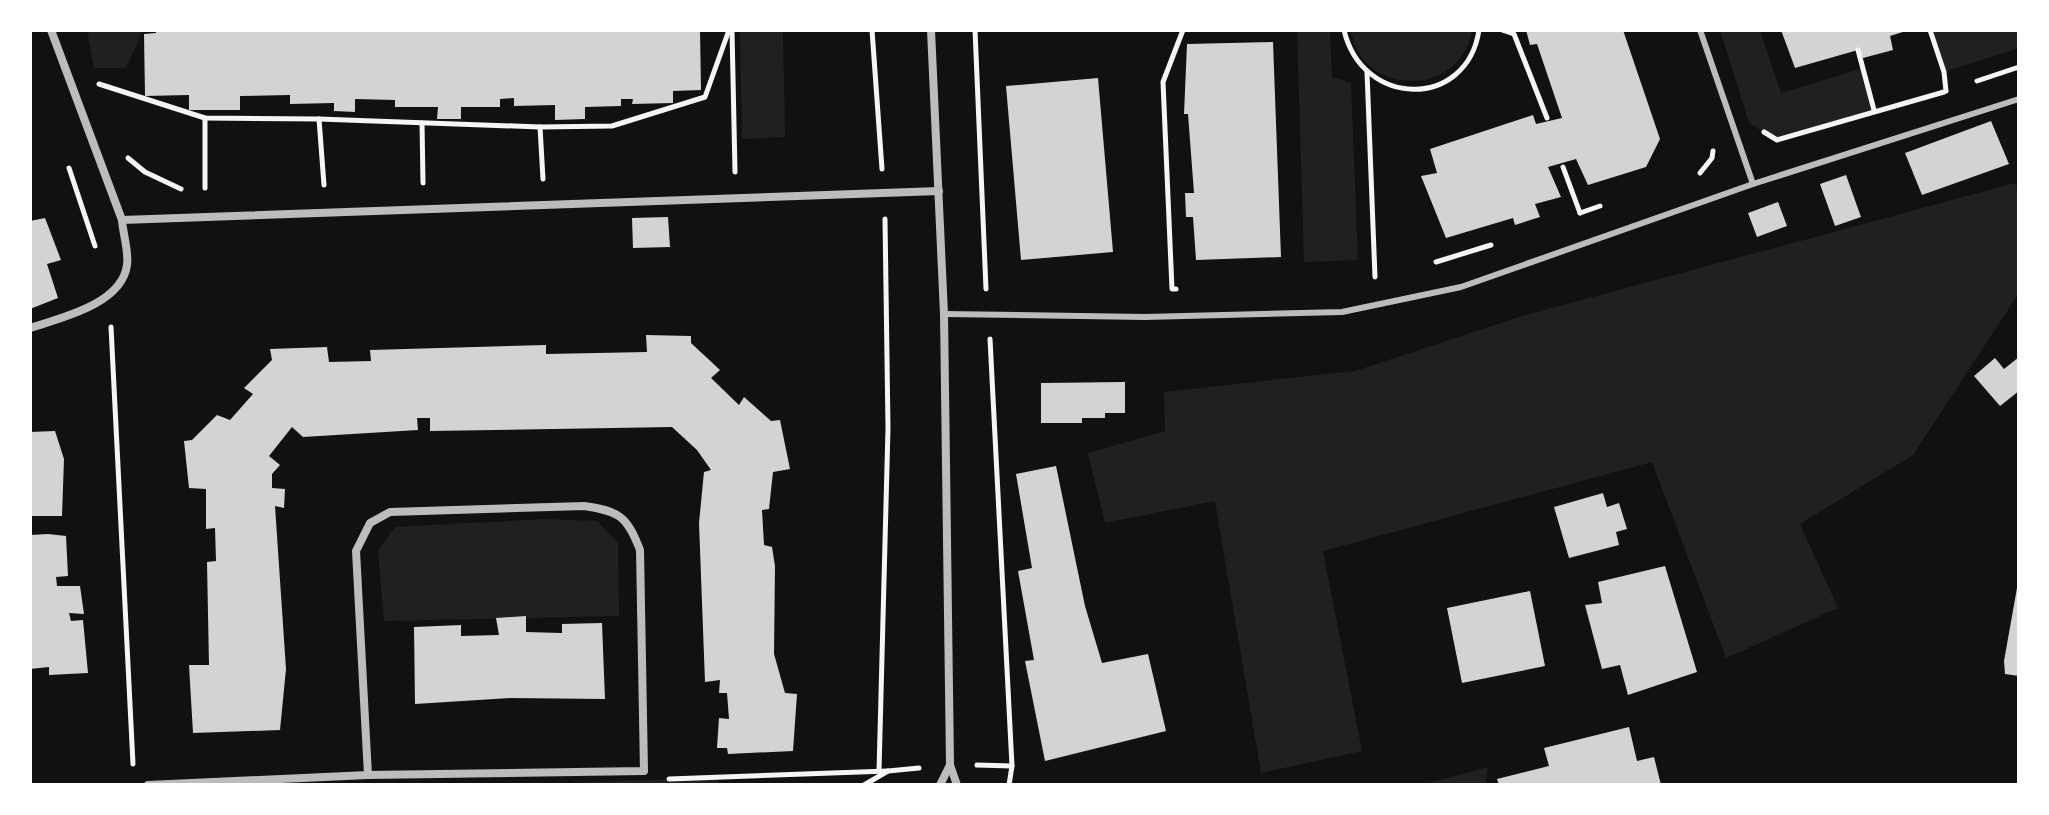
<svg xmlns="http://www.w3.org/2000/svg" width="2049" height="815" viewBox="0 0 2049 815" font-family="Quicksand,sans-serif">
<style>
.green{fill:#202020}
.building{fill:#d3d3d3}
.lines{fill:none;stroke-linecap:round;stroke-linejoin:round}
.path{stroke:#f5f5f5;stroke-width:5}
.service{stroke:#bcbcbc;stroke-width:6}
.minor{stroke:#bcbcbc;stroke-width:8}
</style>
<rect width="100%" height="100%" fill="#111"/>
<g class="green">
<polygon points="87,30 143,30 126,68 94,68"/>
<polygon points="740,30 783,30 785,137 742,139"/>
<polygon points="1297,30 1330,30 1332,77 1351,83 1358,260 1304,262"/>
<path d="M1351 30H1472C1462 98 1360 98 1351 30Z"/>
<polygon points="1720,30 1760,30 1781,93 1861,69 1874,110 1777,140 1749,123"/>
<polygon points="1939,30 2019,30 2019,48 1944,72 1932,33"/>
<polygon points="2015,183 2019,190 2019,293 1913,455 1800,524 1838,608 1726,658 1652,462 1323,551 1362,751 1261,773 1215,501 1105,523 1088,453 1165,431 1164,392 1355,371 1522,316"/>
<polygon points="546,519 597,521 618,543 619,616 384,621 378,551 395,527"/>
<polygon points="1488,767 1485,785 1425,785 1425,784"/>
<polygon points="718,777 718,785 521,785"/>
</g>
<g class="building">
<polygon points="156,30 700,30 701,90 673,91 673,103 632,104 633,99 621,99 621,106 585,107 585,119 555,120 555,105 514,106 514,98 500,99 500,107 461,107 461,119 437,119 438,107 395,107 395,100 355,99 355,112 334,111 334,103 290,104 290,95 240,96 240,110 189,110 189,95 145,96 144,34 156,33"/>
<polygon points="1526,30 1623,30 1660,139 1646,167 1588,185 1576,159 1548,167 1561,197 1535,204 1540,217 1515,225 1513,218 1446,238 1421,176 1437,173 1430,149 1533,115 1536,124 1562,118 1537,44 1530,45"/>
<polygon points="1781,30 1906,30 1906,31 1890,36 1893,50 1863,58 1858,50 1795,68"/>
<polygon points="1273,42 1281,257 1196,260 1193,217 1186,217 1185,193 1194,193 1188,114 1184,114 1187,44"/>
<polygon points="1098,78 1113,252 1021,260 1006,86"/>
<polygon points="1991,121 2009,164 1922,195 1905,153"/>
<polygon points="1846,175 1861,217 1835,226 1820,184"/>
<polygon points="1778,202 1787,226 1757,237 1748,213"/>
<polygon points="668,217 670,247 633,248 632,218"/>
<polygon points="45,218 61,260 47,264 58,298 30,309 30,221"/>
<polygon points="646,335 691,336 691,343 720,370 711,378 739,405 744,397 771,421 780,420 790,469 773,472 769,509 762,510 764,545 772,547 775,566 774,654 785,693 797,694 793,751 728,754 727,748 717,748 719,718 729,719 727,693 719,693 720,680 705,682 699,523 704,472 711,470 697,450 672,427 430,431 430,418 417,418 418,430 303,437 292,427 269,456 280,465 272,474 272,488 285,489 284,508 275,506 286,669 280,730 193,733 189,665 209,665 207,562 216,561 215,528 206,529 206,489 189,488 184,441 192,440 217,415 230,420 253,394 244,388 272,360 270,349 327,347 329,362 371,361 370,350 546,345 546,354 647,352"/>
<polygon points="2019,357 2019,391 2000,406 1974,376 1995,358 2004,369"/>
<polygon points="1125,382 1125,413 1105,413 1105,418 1082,418 1082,423 1041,423 1041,383"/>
<polygon points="55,431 64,459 62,516 30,516 30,432"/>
<polygon points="1056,466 1085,606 1102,663 1148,654 1166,731 1045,761 1025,661 1034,660 1018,571 1032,568 1016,474"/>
<polygon points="1603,493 1607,507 1619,503 1627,529 1616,532 1619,545 1569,558 1554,507"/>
<polygon points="48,534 66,536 68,576 56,577 57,586 80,586 84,614 69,613 71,621 83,620 88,673 49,675 49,667 30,669 30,535"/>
<polygon points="1665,566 1697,672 1628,695 1620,665 1602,669 1585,605 1602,603 1598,582"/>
<polygon points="2017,588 2019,588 2019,676 2005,674 2004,661"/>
<polygon points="1530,591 1545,666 1462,683 1447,608"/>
<polygon points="526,616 526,632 562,633 562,624 602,623 605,699 511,698 415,704 414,627 461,625 461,636 499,635 496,618"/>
<polygon points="1629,727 1637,761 1654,757 1661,785 1499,785 1497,779 1549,766 1544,748"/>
</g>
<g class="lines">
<g class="path">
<polyline points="732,30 735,172"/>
<polyline points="872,30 882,169"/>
<polyline points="975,30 986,289"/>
<path d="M1344 30C1362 108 1467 110 1479 30"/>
<polyline points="1502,30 1514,34 1547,118"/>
<polyline points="1930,30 1944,72 1946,91"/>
<polyline points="1858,50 1874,110"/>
<polyline points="1367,72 1375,277"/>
<polyline points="1977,81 2019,67"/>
<polyline points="99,84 205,118 319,119 540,127 612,126 705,97 729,30"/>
<polyline points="205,118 205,188"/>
<polyline points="319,119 324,185"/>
<polyline points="422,123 423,183"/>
<polyline points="540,127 543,179"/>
<polyline points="1764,132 1777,140 1944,92"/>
<polyline points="128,158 145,172 181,189"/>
<polyline points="1563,167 1580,213"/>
<polyline points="69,168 95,246"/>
<polyline points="1700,173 1712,158 1713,151"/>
<polyline points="1580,213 1600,206"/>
<polyline points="1436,262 1491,245"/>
<polyline points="1176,289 1172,289 1163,82 1183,30"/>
<polyline points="111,327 133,764"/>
<polyline points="990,339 1012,766 1009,785"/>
<polyline points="977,765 1012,766"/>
<polyline points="879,771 888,428 885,219"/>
<polyline points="669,779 888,771"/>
<polyline points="864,785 888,771 919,768"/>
</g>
<g class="service">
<polyline points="1700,30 1753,184"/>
<polyline points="944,314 1145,317 1342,312 1461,287 1753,184 2019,99"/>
</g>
<g class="minor">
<polyline points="51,30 122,220 939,191"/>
<polyline points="931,30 944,314 950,765 957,785"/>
<path d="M30 328C61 318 122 304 127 265 129 252 123 234 122 220"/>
<path d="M148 785 368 775 644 771 640 550C627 516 619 511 584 506L390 512 370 523 356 551 368 775"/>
<polyline points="940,785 950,765"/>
</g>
</g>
<rect width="2049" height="815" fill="none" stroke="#ffffff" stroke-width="64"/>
</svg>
